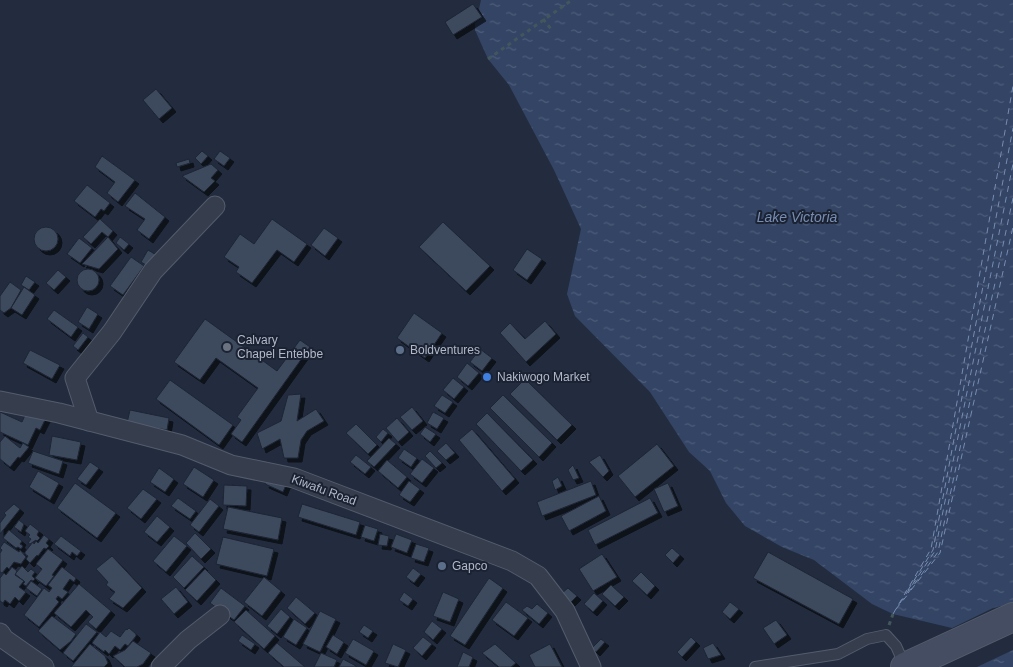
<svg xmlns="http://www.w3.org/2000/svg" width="1013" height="667" viewBox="0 0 1013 667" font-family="Arial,sans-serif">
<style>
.water{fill:url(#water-ripples)}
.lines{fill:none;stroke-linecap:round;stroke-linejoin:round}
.ferry{stroke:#788db3;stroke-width:1;stroke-dasharray:6 5;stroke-linecap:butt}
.building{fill:#3e4a5d;stroke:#1d2535;filter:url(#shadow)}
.lane-casing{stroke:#545c6c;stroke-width:12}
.street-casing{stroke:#545c6c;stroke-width:21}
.secondary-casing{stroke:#545c6c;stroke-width:30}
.path{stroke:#42575c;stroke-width:3;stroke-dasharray:4 4;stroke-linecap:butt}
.lane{stroke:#363e4e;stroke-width:10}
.street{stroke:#363e4e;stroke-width:19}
.secondary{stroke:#444d61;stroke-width:28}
.worship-dot{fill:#6b7280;stroke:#1b2333;stroke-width:2}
.service-dot{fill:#5c6f8a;stroke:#1b2333;stroke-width:2}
.shop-dot{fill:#3f7fe0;stroke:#1b2333;stroke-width:2}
.labels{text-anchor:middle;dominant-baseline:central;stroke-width:4;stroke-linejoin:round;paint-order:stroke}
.poi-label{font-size:12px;fill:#b2b9c9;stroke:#1b2333;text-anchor:start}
.street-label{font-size:12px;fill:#b2b9c9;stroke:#1b2333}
.water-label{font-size:14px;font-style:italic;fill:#788db3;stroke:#1b2333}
</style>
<defs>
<pattern id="water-ripples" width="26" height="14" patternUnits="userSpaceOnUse" patternTransform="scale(1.25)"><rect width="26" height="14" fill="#334465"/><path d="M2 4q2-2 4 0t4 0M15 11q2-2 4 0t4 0" fill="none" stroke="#4e5d7a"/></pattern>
<filter id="shadow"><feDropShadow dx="4" dy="4" stdDeviation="0" flood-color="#0009"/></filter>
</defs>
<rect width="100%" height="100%" fill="#222c3e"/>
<g class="water">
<polygon points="481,0 1013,0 1013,614 1006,605 993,608 952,628 893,614 872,604 814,560 782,547 745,526 726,503 710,471 689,452 650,392 575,316 567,294 581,229 554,170 509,85 488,59 475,30 475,23 483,17 479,9"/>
<polygon points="1013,650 1013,667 977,667"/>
</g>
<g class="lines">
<g class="ferry">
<polyline points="908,590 933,550 1013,128"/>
<polyline points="911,590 940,553 1013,227"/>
<polyline points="908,593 938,552 1013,198"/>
<polyline points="900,603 935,551 1013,164"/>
<polyline points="896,609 909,593"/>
<polyline points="893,614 931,549 1013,86"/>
</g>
</g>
<g class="building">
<polygon points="473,4 482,17 453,35 445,22"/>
<polygon points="156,89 172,108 159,119 143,100"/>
<polygon points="202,151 208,156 201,164 195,158"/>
<polygon points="220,151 230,158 224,166 214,159"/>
<polygon points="102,156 135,180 118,202 107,193 115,182 95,167"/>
<polygon points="189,159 190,163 177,167 176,163"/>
<polygon points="211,164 218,170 211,178 215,181 204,192 182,176"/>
<polygon points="87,185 110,203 104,211 101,209 95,217 74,201"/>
<polygon points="135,193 165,217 149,239 137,230 145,219 125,206"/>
<polygon points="100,219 113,231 108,237 102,232 91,244 83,237"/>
<polygon points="272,219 307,244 294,262 277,250 252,283 236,272 239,267 224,257 240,234 254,244"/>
<polygon points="443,222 490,266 466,291 419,247"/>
<circle cx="46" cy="239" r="12"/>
<polygon points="324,228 338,238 325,256 311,245"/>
<polygon points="108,237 118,249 99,269 82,264"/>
<polygon points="120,237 129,244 124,250 116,243"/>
<polygon points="79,238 92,248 80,263 67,254"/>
<polygon points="527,249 542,259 527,280 513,270"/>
<polygon points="148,250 158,256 151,268 141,262"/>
<polygon points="131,257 144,266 123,295 110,286"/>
<circle cx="88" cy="280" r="11"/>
<polygon points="58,270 66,277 54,290 46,283"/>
<polygon points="26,276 35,282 29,290 21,285"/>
<polygon points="10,282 21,290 11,308 4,313 0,310 0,296"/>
<polygon points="24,287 35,295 22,315 11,308"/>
<polygon points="87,307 98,314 89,329 78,322"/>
<polygon points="54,310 78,327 71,337 47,319"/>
<polygon points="414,313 442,333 425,358 397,338"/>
<polygon points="205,319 277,371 300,340 310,347 242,442 231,434 241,420 237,417 258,388 216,358 200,380 174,362"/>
<polygon points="545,321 556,334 526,362 500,333 510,323 525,339"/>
<polygon points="83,333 88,337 78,350 73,346"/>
<polygon points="480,349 492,358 482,371 470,362"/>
<polygon points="30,350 60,365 52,379 23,363"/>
<polygon points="467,363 479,373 468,386 457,377"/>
<polygon points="453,378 464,387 454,399 443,390"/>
<polygon points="525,379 572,425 557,440 510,394"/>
<polygon points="170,380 233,425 219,445 156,399"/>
<polygon points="301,394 297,421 316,409 324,421 307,431 301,440 298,458 284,458 280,439 262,449 257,433 281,421 288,395"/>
<polygon points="442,395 453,402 445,413 434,406"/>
<polygon points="503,395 552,443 539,457 490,408"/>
<polygon points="29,406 48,414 40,430 36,428 28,445 0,432 0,412 22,422"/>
<polygon points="412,407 423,421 412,430 400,417"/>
<polygon points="130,410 169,418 167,430 127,423"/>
<polygon points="433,412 444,418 437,429 427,423"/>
<polygon points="487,413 533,460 521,471 476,424"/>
<polygon points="397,418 409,432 398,442 386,428"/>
<polygon points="356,424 377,445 368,454 346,433"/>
<polygon points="425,427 436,434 430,442 420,434"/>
<polygon points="383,429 388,433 381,442 376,437"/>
<polygon points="472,429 515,479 502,491 459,440"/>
<polygon points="5,436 20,448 23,443 29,447 20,458 18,457 10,467 0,459 0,442"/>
<polygon points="52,436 81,442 77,460 49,455"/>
<polygon points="389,438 396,444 374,467 367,461"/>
<polygon points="446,443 455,453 446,460 437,451"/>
<polygon points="657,444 674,466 635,497 618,476"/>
<polygon points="404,449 417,458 411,467 398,458"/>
<polygon points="33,451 63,461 59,474 28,463"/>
<polygon points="430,451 442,463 436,468 425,456"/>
<polygon points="356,455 371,467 365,474 350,462"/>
<polygon points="600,455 609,471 603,477 589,462"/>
<polygon points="422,459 434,468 422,483 410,474"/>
<polygon points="387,460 407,477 398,488 378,471"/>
<polygon points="90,462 99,468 86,485 77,479"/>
<polygon points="573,465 579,478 573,480 568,470"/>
<polygon points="194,467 214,480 203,497 183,484"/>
<polygon points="159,468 174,479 165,492 150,482"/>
<polygon points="38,471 59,483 50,500 29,487"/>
<polygon points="270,472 288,480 283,492 265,484"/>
<polygon points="558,477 562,486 555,490 552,481"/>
<polygon points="409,481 420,489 410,502 399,495"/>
<polygon points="591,481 596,495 542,516 537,502"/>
<polygon points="75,483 116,513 97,538 57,508"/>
<polygon points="668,483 678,506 664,512 654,489"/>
<polygon points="224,485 247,486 246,506 223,505"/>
<polygon points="143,489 157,499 141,519 127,508"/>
<polygon points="599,496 606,511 569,531 561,516"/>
<polygon points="178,498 196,511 190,519 171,506"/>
<polygon points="650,498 658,513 595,545 588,530"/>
<polygon points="210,499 219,506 199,532 190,525"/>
<polygon points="14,504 20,509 0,534 0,523 6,515 4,513"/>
<polygon points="302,504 360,522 356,535 298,517"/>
<polygon points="228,507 282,518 278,540 223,529"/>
<polygon points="157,516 170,527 157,542 144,532"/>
<polygon points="19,520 24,524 21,532 14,527"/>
<polygon points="30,524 39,531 37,535 40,538 37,541 36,540 30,544 28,543 31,539 28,537 30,535 25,531"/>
<polygon points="365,525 378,529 374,541 361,537"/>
<polygon points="9,530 22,541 20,544 23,546 21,549 18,547 16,548 3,538"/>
<polygon points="195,533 211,549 201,559 186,543"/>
<polygon points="380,534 389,536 387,546 378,545"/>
<polygon points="396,534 412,540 407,553 391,547"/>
<polygon points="44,535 49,539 46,543 49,546 46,549 44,548 38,556 37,555 30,563 26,559 28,556 25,554 25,552 33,542 34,544 36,541 38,543"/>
<polygon points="61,536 81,551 77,556 72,552 70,556 54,544"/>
<polygon points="174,536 187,546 166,572 153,561"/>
<polygon points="223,537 274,549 267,576 216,564"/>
<polygon points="4,542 19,552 20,550 26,557 21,564 14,562 9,569 7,567 2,573 0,572 0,553 2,550 0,548"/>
<polygon points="416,544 429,548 424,562 411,558"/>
<polygon points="672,548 680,555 673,563 665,555"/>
<polygon points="48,549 63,560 52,575 54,576 46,586 35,578 42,569 36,564"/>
<polygon points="768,552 853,599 839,624 753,578"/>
<polygon points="602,554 617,577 593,591 579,569"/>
<polygon points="112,556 142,588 123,608 109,599 115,592 106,585 108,582 96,569"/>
<polygon points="192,556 204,567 184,588 173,577"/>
<polygon points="22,566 28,572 31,569 35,572 32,576 35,579 33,581 31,580 26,586 23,584 25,582 15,574"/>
<polygon points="12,567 17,571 15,575 24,581 19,587 26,592 19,601 15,597 10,604 5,600 3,603 0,601 0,578 4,573 6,575"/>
<polygon points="62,567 76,578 74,582 70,579 63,589 68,592 62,599 58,596 56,599 59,602 39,627 24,615 44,588 49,592 52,588 48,585"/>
<polygon points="413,568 421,574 414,583 406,577"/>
<polygon points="205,569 216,580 197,601 185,590"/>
<polygon points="641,572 655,586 647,595 632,581"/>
<polygon points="264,577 281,591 262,616 244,602"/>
<polygon points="489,578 503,588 465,645 450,636"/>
<polygon points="31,581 42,589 37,596 26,588"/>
<polygon points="79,584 111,611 96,629 88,622 93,617 86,610 71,627 54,613"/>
<polygon points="611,585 624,597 615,606 602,594"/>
<polygon points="176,587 188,602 174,614 161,599"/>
<polygon points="221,588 245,606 234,620 210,603"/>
<polygon points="568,588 577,596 571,602 562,593"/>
<polygon points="404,592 413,599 408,606 399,600"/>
<polygon points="443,592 459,599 450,622 433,616"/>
<polygon points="594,593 603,601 593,612 584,604"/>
<polygon points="296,597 315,613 305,624 287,608"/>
<polygon points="506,602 528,618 514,636 492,620"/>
<polygon points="730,602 739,609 730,619 722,612"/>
<polygon points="537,604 548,613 539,624 522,610 527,606 532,609"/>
<polygon points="281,609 290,617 277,634 267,626"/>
<polygon points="246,610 275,636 264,649 234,622"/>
<polygon points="320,611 336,619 320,652 303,644"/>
<polygon points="52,616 76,634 71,641 60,650 38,631"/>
<polygon points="294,619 307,628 296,645 283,637"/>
<polygon points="776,620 787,635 774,644 763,628"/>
<polygon points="432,621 442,629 433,640 424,632"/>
<polygon points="86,624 97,632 73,661 63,653"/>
<polygon points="364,625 373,631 368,638 359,632"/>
<polygon points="129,628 136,634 136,636 128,646 125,644 120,650 115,646 109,654 105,650 104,652 92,643 100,632 106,637 111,631 120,637 126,629 127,630"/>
<polygon points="242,635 255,644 251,650 238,641"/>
<polygon points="333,635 344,642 337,654 326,647"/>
<polygon points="423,637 432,644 422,656 413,648"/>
<polygon points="691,637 696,642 682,657 677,652"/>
<polygon points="353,639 374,651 366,665 345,653"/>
<polygon points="601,639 605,642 596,652 592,648"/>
<polygon points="133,641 151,653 143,664 137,667 125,667 113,656 125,650"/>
<polygon points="277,643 305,667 284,667 268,653"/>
<polygon points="713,643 721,655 708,659 703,648"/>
<polygon points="90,644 105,656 108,663 104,667 71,667"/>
<polygon points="393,644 406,650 398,667 385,663"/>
<polygon points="495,644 516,663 511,667 499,667 482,653"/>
<polygon points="550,644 562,667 535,667 529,655"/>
<polygon points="463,652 473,657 469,667 457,667"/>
<polygon points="321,653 337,660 334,667 314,667"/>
<polygon points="343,659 356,666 356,667 339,667"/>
</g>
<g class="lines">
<defs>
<polyline id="lane" points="755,667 838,654 867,639 886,635 896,646 905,666"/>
<g id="street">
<polyline points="0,401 59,413 182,445 231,465 294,478 512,561 538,576 565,611 591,667"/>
<polyline points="89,421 75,378 112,332 153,271 215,206"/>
<polyline points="0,633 4,639 44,667"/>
<polyline points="161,667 188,640 220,615"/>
</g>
<polyline id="secondary" points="905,667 1013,617"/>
</defs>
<use href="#lane" class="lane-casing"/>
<use href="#street" class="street-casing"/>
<use href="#secondary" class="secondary-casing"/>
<g class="path">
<polyline points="543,19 551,29"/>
<polyline points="488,59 572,0"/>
<polyline points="889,625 893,614"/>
</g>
<use href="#lane" class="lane"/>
<use href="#street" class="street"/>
<use href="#secondary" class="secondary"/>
</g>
<circle class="worship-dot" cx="227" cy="347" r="5"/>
<g class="service-dot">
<circle cx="400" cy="350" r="5"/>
<circle cx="442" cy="566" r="5"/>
</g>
<circle class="shop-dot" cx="487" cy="377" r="5"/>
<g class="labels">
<g class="poi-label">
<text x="237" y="340">Calvary<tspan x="237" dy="14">Chapel Entebbe</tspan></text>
<text x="410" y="350">Boldventures</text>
<text x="497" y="377">Nakiwogo Market</text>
<text x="452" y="566">Gapco</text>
</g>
<g class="street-label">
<text transform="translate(324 490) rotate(20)">Kiwafu Road</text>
</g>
<g class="water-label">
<text x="797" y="217">Lake Victoria</text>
</g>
</g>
</svg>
